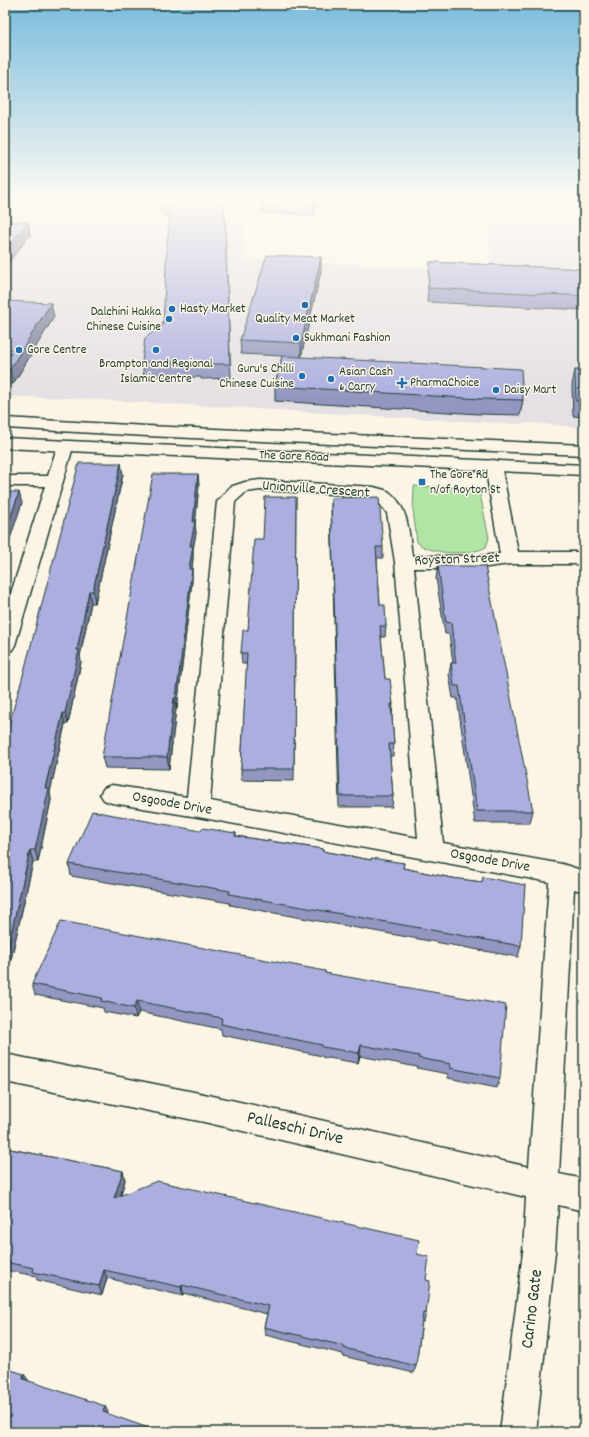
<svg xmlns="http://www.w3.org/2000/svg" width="589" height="1437" viewBox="0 0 589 1437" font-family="Dekko,sans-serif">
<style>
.built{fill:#e4e0e3}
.green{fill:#b1e5a6;stroke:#68916d}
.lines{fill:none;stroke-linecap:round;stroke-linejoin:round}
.minor-casing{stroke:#1f3d34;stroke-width:3}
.major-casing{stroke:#1f3d34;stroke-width:3}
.minor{fill:#fcf5e5;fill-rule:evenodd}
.major{fill:#fcf5e5;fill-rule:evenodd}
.wall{fill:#9396c0;stroke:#1f3d34}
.shaded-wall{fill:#787a9c;stroke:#1f3d34}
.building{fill:#abaedf;stroke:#1f3d34}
.poi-dot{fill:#1f6fb2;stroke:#fcf5e5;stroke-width:1.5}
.labels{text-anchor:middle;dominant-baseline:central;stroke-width:3;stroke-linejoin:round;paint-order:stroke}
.far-poi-label{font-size:13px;fill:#1f3d34;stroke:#fcf5e5;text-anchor:start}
.far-street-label{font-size:13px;fill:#1f3d34;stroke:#fcf5e5}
.street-label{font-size:15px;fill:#1f3d34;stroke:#fcf5e5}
.near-street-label{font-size:18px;fill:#1f3d34;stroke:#fcf5e5}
</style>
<rect width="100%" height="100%" fill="#fcf5e5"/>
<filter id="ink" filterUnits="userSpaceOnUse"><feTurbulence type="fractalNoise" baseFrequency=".025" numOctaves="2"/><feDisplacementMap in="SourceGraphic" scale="8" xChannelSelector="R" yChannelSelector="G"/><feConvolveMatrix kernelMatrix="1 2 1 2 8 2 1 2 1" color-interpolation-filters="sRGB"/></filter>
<g filter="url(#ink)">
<polygon class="built" points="5,198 242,198 244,259 491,271 487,198 584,198 584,428 533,423 517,424 69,398 5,397"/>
<path class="green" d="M414 486 472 488 480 494 489 538 486 547C471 556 429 555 417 542L413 510Z"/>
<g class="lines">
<defs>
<g id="minor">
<polygon points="65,442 71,444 73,447 15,645 12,650 5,652 5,612 45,486 5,486 5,476 48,476 57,447 59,444"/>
<path d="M493 460 499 461 501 465 518 552H584V564H510L480 568H414L443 843 562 864 584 871V892L574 889 559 1174 584 1179V1211L558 1205 555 1252 536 1432H500L523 1252 526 1197 204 1122 5 1082V1054L204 1094 529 1167 549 882 198 817 112 803 104 800 100 794 104 788 112 785 187 797 217 502 230 487 245 482 260 480 374 487C379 489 385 489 389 492 409 507 409 534 412 556H480L500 554 485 465 487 461ZM260 490 367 496 376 499 387 513 395 562 418 838 210 801 235 502 246 492Z"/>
</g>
<g id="major">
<polygon points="5,418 147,426 584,445 584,455 147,436 5,428"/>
<polygon points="5,438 584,465 584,475 5,448"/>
</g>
</defs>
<use href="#minor" class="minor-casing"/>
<use href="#major" class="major-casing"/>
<use href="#minor" class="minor"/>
<use href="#major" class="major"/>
</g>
<g class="wall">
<polygon points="159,198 224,198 231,378 201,379 201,377 173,378 173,376 144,377 142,362 163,325 170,218 160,211"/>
<polygon points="263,198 318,198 314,215 262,213 262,200"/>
<polygon points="5,221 28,222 30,235 8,263 5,263"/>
<polygon points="430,262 584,269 584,310 427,302"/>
<polygon points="321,271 301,357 523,400 520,415 479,414 275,401 275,386 282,356 241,354 240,340"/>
<polygon points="5,301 54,317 13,384 5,384"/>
<polygon points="575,370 584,371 584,417 573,416 572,385"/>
<polygon points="123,474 95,603 91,603 80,656 81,662 68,724 65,724 50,792 51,800 38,862 33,862 5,986 5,738"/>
<polygon points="199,485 195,525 196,533 193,549 193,557 192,571 192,581 177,709 176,709 169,769 105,768 102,757"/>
<polygon points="296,497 294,781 241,780 241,769 247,664 242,664 241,653 248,630 263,539"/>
<polygon points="331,498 383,547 383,558 377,558 380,605 386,626 385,637 381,637 385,679 393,704 392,716 394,744 393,756 390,756 393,796 392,807 339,807 331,509"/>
<polygon points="438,566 533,811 530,823 475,823 457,698 453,698 449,674 451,663 453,663 449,634 445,634 436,578"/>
<polygon points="201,831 236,833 236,836 323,849 323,851 371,860 404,863 403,868 452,878 482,882 483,877 521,946 518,957 230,905 230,903 71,876 69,864"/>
<polygon points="325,971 325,973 500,1078 497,1088 448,1078 448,1074 417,1068 417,1067 360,1056 358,1063 322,1057 322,1056 222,1035 221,1029 139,1012 136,1018 104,1012 103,1008 35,995 32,984"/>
<polygon points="5,1148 123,1171 125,1180 121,1195 417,1254 426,1280 426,1314 424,1322 422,1321 416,1366 414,1373 343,1356 343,1354 265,1335 264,1327 267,1314 183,1293 183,1296 107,1278 102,1295 37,1280 36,1276 5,1270"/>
</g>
<g class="shaded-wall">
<polygon points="315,198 318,198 314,215 314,202"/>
<polygon points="28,222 30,235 8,263 6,250"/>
<polygon points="321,257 321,271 301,357 301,343"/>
<polygon points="51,303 54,317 13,384 10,369"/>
<polygon points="121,463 123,474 95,603 93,591"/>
<polygon points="198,474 199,485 195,525 196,533 193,549 193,557 192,571 192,581 177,709 176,698 189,569 190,546"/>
<polygon points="19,492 22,503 5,554 5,535"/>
<polygon points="89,591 91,603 80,656 81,662 68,724 65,713 77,650"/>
<polygon points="174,698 176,709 169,769 167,757"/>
<polygon points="63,713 65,724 50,792 51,800 38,862 35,850 45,788"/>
<polygon points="30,850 33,862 5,986 5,960"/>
<polygon points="137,1001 139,1012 136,1018 134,1008"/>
<polygon points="361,1045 360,1056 358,1063 359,1053"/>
<polygon points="123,1171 125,1180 117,1207 114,1198"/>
<polygon points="104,1270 107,1278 102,1295 99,1286"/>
<polygon points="182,1285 183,1293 183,1296 181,1287"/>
<polygon points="24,1374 29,1381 23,1379"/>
<polygon points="105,1406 108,1412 106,1418 103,1412"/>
</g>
<g class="building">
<polygon points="159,198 224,198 230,364 200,364 200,363 172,363 172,361 142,362 145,338 163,325 167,245 171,207"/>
<polygon points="263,198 315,198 314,202 262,200"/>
<polygon points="5,221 28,222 6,250 5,250"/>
<polygon points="267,255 321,257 301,343 240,340"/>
<polygon points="430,262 584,269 584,296 428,288"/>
<polygon points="5,301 51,303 10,369 5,369"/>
<polygon points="282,356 521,369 523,400 481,399 275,386"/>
<polygon points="575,370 584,371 584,402 576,401"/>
<polygon points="79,463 121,463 93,591 89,591 77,650 79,650 65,713 63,713 45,788 49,788 35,850 30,850 5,960 5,738 22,679"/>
<polygon points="153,474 198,474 193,522 195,522 190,546 193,546 189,569 192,569 176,698 174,698 167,757 102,757"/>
<polygon points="5,492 19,492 5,535"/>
<polygon points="265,497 296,497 294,769 241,769 247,653 241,653 243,630 248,630 254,539 263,539"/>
<polygon points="379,497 383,547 376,547 380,605 385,605 386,626 380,626 385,679 390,679 393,704 391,704 394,744 389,744 393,796 340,796 331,498"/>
<polygon points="438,566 485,566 533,811 477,811 459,686 454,686 451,663 456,663 451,623 446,622"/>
<polygon points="92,811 201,831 202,828 236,833 235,836 323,849 322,851 371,860 371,858 404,863 403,868 452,878 482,882 483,877 525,885 521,946 229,894 230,891 69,864"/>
<polygon points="61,921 325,971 325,973 506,1005 500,1078 450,1068 451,1064 418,1058 419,1056 361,1045 359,1053 322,1047 322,1045 221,1024 222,1018 137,1001 134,1008 101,1001 102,998 32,984"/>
<polygon points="5,1148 123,1171 114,1198 157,1181 419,1240 417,1254 429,1257 426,1280 430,1281 426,1314 423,1313 416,1366 344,1348 344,1346 264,1327 269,1306 182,1285 181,1287 104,1270 99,1286 33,1272 34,1268 5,1262"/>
<polygon points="5,1368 24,1374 23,1379 105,1406 103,1412 160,1432 5,1432"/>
</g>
</g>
<linearGradient id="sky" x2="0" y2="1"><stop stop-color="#7abcde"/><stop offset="0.5" stop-color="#fefaf3"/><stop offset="1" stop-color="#fefaf3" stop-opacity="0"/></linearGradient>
<rect width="589" height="399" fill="url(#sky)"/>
<g class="poi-dot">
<circle cx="305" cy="305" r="4"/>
<circle cx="172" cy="309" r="4"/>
<circle cx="169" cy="319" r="4"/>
<circle cx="296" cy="338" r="4"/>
<circle cx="19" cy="350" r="4"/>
<circle cx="156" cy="350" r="4"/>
<circle cx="302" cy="376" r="4"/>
<circle cx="331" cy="379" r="4"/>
<path d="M400 377h4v4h4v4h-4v4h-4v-4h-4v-4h4z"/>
<circle cx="496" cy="390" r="4"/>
<rect x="418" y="478" width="8" height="8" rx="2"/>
</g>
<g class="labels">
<g class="far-poi-label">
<text x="180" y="309">Hasty Market</text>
<text x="161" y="312" text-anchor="end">Dalchini Hakka<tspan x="161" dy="15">Chinese Cuisine</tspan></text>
<text x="305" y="319" text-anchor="middle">Quality Meat Market</text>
<text x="304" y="338">Sukhmani Fashion</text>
<text x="27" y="350">Gore Centre</text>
<text x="156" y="364" text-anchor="middle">Brampton and Regional<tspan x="156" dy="15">Islamic Centre</tspan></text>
<text x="294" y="369" text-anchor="end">Guru's Chilli<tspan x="294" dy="15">Chinese Cuisine</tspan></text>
<text x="339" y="372">Asian Cash<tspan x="339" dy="15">&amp; Carry</tspan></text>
<text x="410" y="383">PharmaChoice</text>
<text x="504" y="390">Daisy Mart</text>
<text x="430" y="475">The Gore Rd<tspan x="430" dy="15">n/of Royton St</tspan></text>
</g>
<g class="far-street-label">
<text transform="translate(294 457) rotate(2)">The Gore Road</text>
</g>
<g class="street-label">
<text transform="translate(316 490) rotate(4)">Unionville Crescent</text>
<text transform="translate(457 560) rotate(-2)">Royston Street</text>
<text transform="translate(172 804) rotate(10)">Osgoode Drive</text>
<text transform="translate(490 861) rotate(10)">Osgoode Drive</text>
</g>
<g class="near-street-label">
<text transform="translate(295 1129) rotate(13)">Palleschi Drive</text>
<text transform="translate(533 1309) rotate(-83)">Carino Gate</text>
</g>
</g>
<rect width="589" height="1437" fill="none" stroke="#fcf5e5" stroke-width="20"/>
<rect x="10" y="10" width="569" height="1417" fill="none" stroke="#1f3d34" stroke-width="1.5" filter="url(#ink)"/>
</svg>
